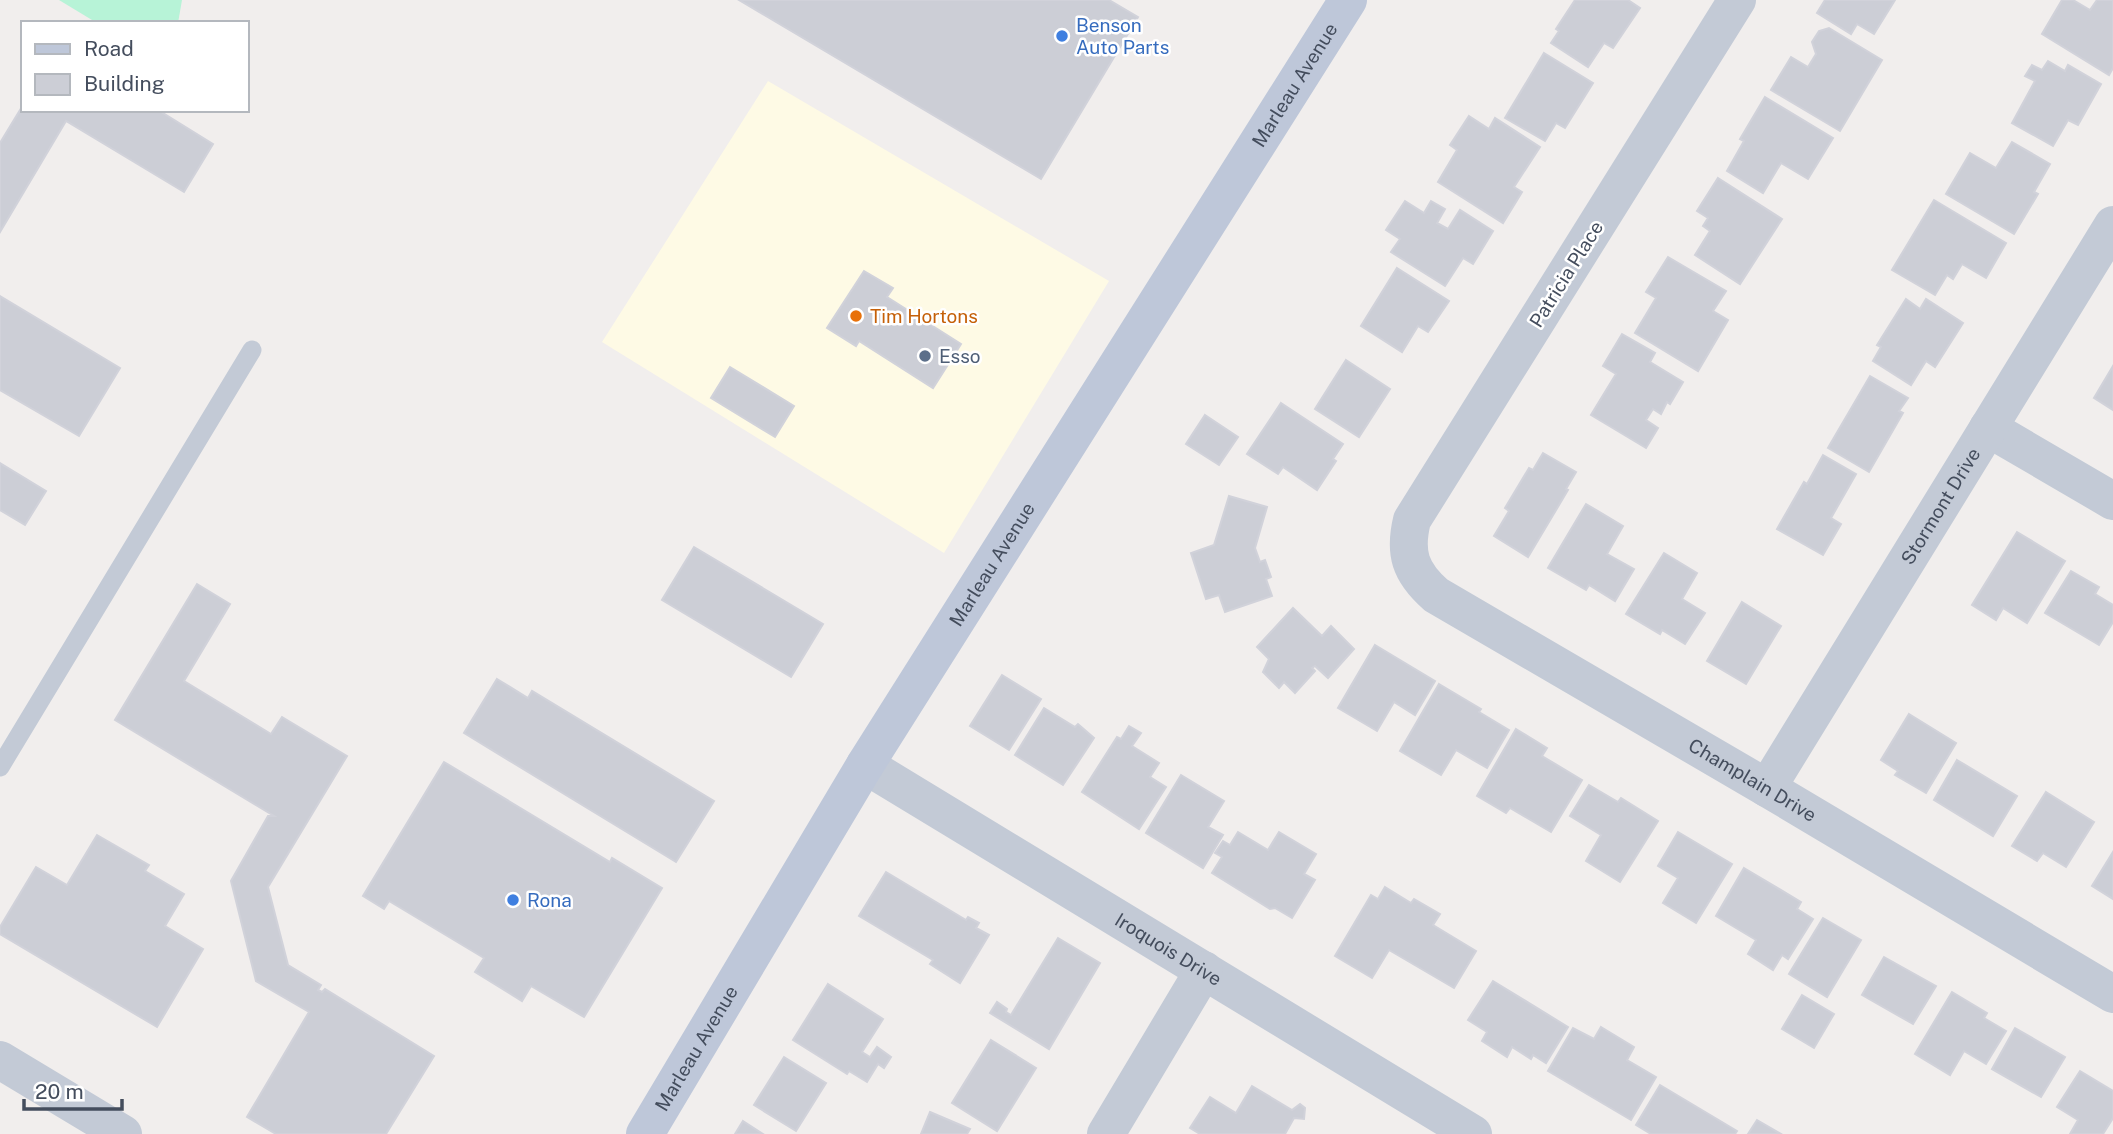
<svg xmlns="http://www.w3.org/2000/svg" width="2113" height="1134" viewBox="0 0 2113 1134" font-family="'Public Sans',sans-serif">
<style>
.commercial{fill:#fefae5}
.green{fill:#b7f3d7}
.building{fill:#ccced6;stroke:#d1d2da;stroke-width:2}
.lines{fill:none;stroke-linecap:round;stroke-linejoin:round}
.lane{stroke:#c3cad6;stroke-width:19}
.street{stroke:#c3cad6;stroke-width:38}
.secondary{stroke:#bec7d9;stroke-width:38}
.shop-dot{fill:#3f7fe0;stroke:#fff;stroke-width:2.5}
.food-dot{fill:#e8710a;stroke:#fff;stroke-width:2.5}
.service-dot{fill:#5c6f8a;stroke:#fff;stroke-width:2.5}
.labels{text-anchor:middle;dominant-baseline:central;stroke-width:5;stroke-linejoin:round;paint-order:stroke}
.shop-label{font-size:19px;fill:#366cbe;stroke:#fff;text-anchor:start}
.street-label{font-size:19px;fill:#444d5d;stroke:#fff}
.food-label{font-size:19px;fill:#c56008;stroke:#fff;text-anchor:start}
.service-label{font-size:19px;fill:#4e5e75;stroke:#fff;text-anchor:start}
</style>
<rect width="100%" height="100%" fill="#f1eeed"/>
<polygon class="commercial" points="768,81 1109,281 944,553 602,342"/>
<polygon class="green" points="59,0 182,0 178,23 97,23"/>
<g class="building">
<polygon points="739,0 1109,0 1138,17 1041,179"/>
<polygon points="1575,0 1628,0 1640,8 1613,48 1604,43 1588,67 1551,43 1559,31 1556,29"/>
<polygon points="1825,0 1895,0 1874,34 1857,24 1851,34 1817,13"/>
<polygon points="2062,0 2073,0 2090,10 2097,0 2113,0 2113,68 2109,75 2042,34"/>
<polygon points="1829,28 1882,60 1840,131 1771,90 1791,57 1808,67 1816,54 1812,42 1819,31"/>
<polygon points="1544,53 1593,83 1565,128 1556,123 1545,141 1505,118"/>
<polygon points="2048,61 2065,71 2068,65 2101,84 2078,125 2068,120 2053,146 2012,123 2035,81 2025,76 2032,65 2042,70"/>
<polygon points="1765,97 1833,138 1808,179 1781,163 1763,193 1727,171 1744,141 1740,139"/>
<polygon points="23,105 23,110 158,110 213,144 184,192 66,121 0,232 0,143"/>
<polygon points="1469,116 1489,129 1495,118 1540,147 1514,187 1522,192 1503,223 1438,182 1457,150 1450,145"/>
<polygon points="2012,142 2050,164 2034,192 2038,194 2014,234 1946,194 1970,153 1996,168"/>
<polygon points="1718,178 1782,219 1740,284 1695,255 1710,231 1703,226 1708,218 1697,211"/>
<polygon points="1934,200 2006,243 1986,278 1962,264 1953,279 1947,275 1935,295 1892,270"/>
<polygon points="1405,201 1424,213 1431,201 1445,209 1437,223 1448,229 1460,210 1493,231 1473,264 1463,258 1445,286 1391,252 1400,239 1386,230"/>
<polygon points="1668,257 1726,291 1713,311 1728,320 1698,371 1635,333 1656,298 1646,292"/>
<polygon points="1397,268 1449,301 1428,332 1418,326 1402,352 1361,326"/>
<polygon points="864,271 893,288 887,297 961,344 933,388 859,341 856,346 827,328"/>
<polygon points="0,296 120,368 79,436 0,390"/>
<polygon points="1906,299 1920,309 1926,299 1963,323 1935,367 1926,361 1911,385 1873,361 1881,347 1877,345"/>
<polygon points="1622,334 1655,353 1650,362 1683,382 1670,404 1667,402 1661,414 1653,409 1646,420 1658,428 1646,448 1591,415 1616,374 1603,366"/>
<polygon points="1346,360 1390,389 1359,437 1315,409"/>
<polygon points="2113,366 2113,410 2094,398"/>
<polygon points="730,367 794,406 775,437 711,398"/>
<polygon points="1870,376 1908,398 1899,411 1903,413 1869,472 1828,448"/>
<polygon points="1281,403 1343,444 1333,459 1336,461 1317,490 1283,467 1278,474 1247,454"/>
<polygon points="1205,415 1238,437 1219,465 1186,444"/>
<polygon points="1543,453 1576,472 1566,489 1568,490 1528,557 1494,536 1509,511 1505,508 1529,468 1533,470"/>
<polygon points="1823,455 1856,474 1831,518 1841,524 1823,555 1777,529 1804,482 1807,484"/>
<polygon points="0,463 46,491 25,525 0,510"/>
<polygon points="1229,496 1267,507 1255,548 1260,562 1265,560 1271,577 1266,579 1272,596 1225,612 1219,595 1206,599 1191,553 1214,545"/>
<polygon points="1586,504 1623,526 1607,554 1634,569 1615,601 1589,585 1586,590 1548,568"/>
<polygon points="2017,532 2065,561 2027,623 2003,608 1996,620 1972,605"/>
<polygon points="694,547 823,624 791,677 662,600"/>
<polygon points="1664,553 1697,573 1682,599 1705,613 1685,644 1662,630 1660,634 1626,614"/>
<polygon points="2071,571 2099,587 2095,594 2113,605 2113,622 2099,645 2045,613"/>
<polygon points="197,584 230,604 184,681 271,734 282,717 347,756 268,887 288,965 321,985 318,990 322,992 325,989 434,1056 386,1134 276,1134 247,1117 309,1012 256,981 231,881 268,816 274,816 115,720"/>
<polygon points="1742,602 1781,626 1746,684 1707,661"/>
<polygon points="1293,608 1322,636 1331,626 1354,649 1328,678 1315,666 1312,668 1315,671 1295,693 1284,682 1279,688 1263,672 1269,659 1257,647"/>
<polygon points="1375,645 1435,681 1415,715 1394,702 1377,731 1338,708"/>
<polygon points="1002,675 1041,699 1009,750 970,726"/>
<polygon points="497,679 528,698 532,691 714,801 676,862 464,733"/>
<polygon points="1439,684 1481,709 1479,712 1509,730 1487,768 1456,750 1441,775 1400,751"/>
<polygon points="1044,708 1075,727 1078,724 1094,738 1063,785 1015,755"/>
<polygon points="1909,714 1956,743 1926,793 1895,775 1898,771 1881,760"/>
<polygon points="1129,726 1141,733 1132,746 1159,763 1150,777 1166,787 1139,829 1082,792 1117,737 1121,739"/>
<polygon points="1516,729 1547,748 1542,756 1582,780 1551,832 1510,808 1506,813 1477,796"/>
<polygon points="1957,760 2017,796 1993,836 1934,800"/>
<polygon points="444,762 610,862 612,858 662,888 584,1017 531,986 522,1001 475,972 484,958 389,901 384,909 363,896"/>
<polygon points="1181,775 1224,801 1208,827 1223,835 1203,868 1146,833"/>
<polygon points="1589,785 1618,802 1621,798 1658,821 1620,882 1586,861 1601,835 1570,816"/>
<polygon points="2046,792 2094,822 2066,867 2043,853 2037,861 2012,846"/>
<polygon points="1238,832 1268,850 1279,832 1316,854 1304,874 1315,880 1292,918 1275,908 1270,909 1212,873 1222,857 1215,853 1223,841 1230,845"/>
<polygon points="1678,832 1732,864 1696,923 1663,903 1678,878 1658,866"/>
<polygon points="97,835 149,865 145,871 184,894 165,926 203,949 157,1027 0,934 0,927 36,867 67,885"/>
<polygon points="2113,852 2113,899 2092,886"/>
<polygon points="1744,868 1801,902 1797,909 1813,919 1788,959 1782,955 1773,970 1748,954 1756,940 1716,916"/>
<polygon points="886,872 966,920 968,917 979,923 976,928 989,935 960,983 930,964 933,960 859,916"/>
<polygon points="1385,887 1411,903 1414,899 1440,914 1433,925 1476,951 1454,988 1389,950 1372,978 1335,956 1371,895 1378,899"/>
<polygon points="1823,918 1861,940 1827,997 1789,974"/>
<polygon points="1058,938 1100,963 1049,1049 990,1013 997,1002 1007,1009 1006,1012 1011,1015"/>
<polygon points="1884,957 1936,986 1913,1024 1862,995"/>
<polygon points="1493,981 1568,1027 1546,1063 1533,1055 1531,1059 1512,1047 1507,1057 1482,1041 1487,1032 1468,1020"/>
<polygon points="828,984 883,1019 862,1052 870,1057 877,1047 891,1057 884,1068 878,1064 867,1082 849,1071 847,1074 793,1040"/>
<polygon points="1952,992 1987,1013 1984,1018 2006,1031 1986,1064 1964,1051 1950,1075 1915,1054"/>
<polygon points="1802,995 1834,1014 1814,1048 1782,1029"/>
<polygon points="1601,1027 1634,1047 1627,1060 1656,1077 1631,1120 1548,1071 1573,1028 1594,1039"/>
<polygon points="2015,1028 2065,1057 2041,1097 1992,1069"/>
<polygon points="991,1040 1036,1068 997,1131 952,1103"/>
<polygon points="784,1057 826,1083 796,1131 754,1105"/>
<polygon points="2080,1071 2113,1091 2113,1118 2103,1134 2070,1134 2078,1120 2057,1107"/>
<polygon points="1660,1085 1737,1131 1735,1134 1651,1134 1636,1125"/>
<polygon points="1252,1086 1292,1110 1300,1104 1305,1108 1304,1119 1294,1118 1285,1134 1200,1134 1190,1128 1210,1097 1236,1113"/>
<polygon points="930,1112 970,1129 967,1134 921,1134"/>
<polygon points="1757,1120 1781,1134 1748,1134"/>
<polygon points="743,1121 763,1134 735,1134"/>
</g>
<g class="lines">
<polyline class="lane" points="0,767 252,350"/>
<g class="street">
<path id="s1" d="M1737 0 1412 520C1404 553 1410 572 1436 595L1767 788 2113 994"/>
<polyline points="1988,428 2113,501"/>
<path id="s2" d="M865 765 1473 1134"/>
<path id="s3" d="M1767 788 2113 225"/>
<polyline points="0,1060 123,1134"/>
<polyline points="1106,1134 1204,970"/>
</g>
<path class="secondary" id="s4" d="M645 1134 865 765 1348 0"/>
</g>
<g class="shop-dot">
<circle cx="1062" cy="36" r="7"/>
<circle cx="513" cy="900" r="7"/>
</g>
<circle class="food-dot" cx="856" cy="316" r="7"/>
<circle class="service-dot" cx="925" cy="356" r="7"/>
<g class="labels">
<g class="shop-label">
<text x="1076" y="25">Benson<tspan x="1076" dy="22">Auto Parts</tspan></text>
<text x="527" y="900">Rona</text>
</g>
<g class="street-label">
<text stroke="none"><textPath href="#s4" startOffset="1234">Marleau Avenue</textPath></text>
<text transform="translate(1566 274) rotate(-58)">Patricia Place</text>
<text stroke="none"><textPath href="#s3" startOffset="331">Stormont Drive</textPath></text>
<text stroke="none"><textPath href="#s4" startOffset="667">Marleau Avenue</textPath></text>
<text stroke="none"><textPath href="#s1" startOffset="1064">Champlain Drive</textPath></text>
<text stroke="none"><textPath href="#s2" startOffset="355">Iroquois Drive</textPath></text>
<text stroke="none"><textPath href="#s4" startOffset="100">Marleau Avenue</textPath></text>
</g>
<g class="food-label">
<text x="870" y="316">Tim Hortons</text>
</g>
<g class="service-label">
<text x="939" y="356">Esso</text>
</g>
</g>
<rect x="21" y="21" width="228" height="91" fill="#ffffff" stroke="#b4b8be" stroke-width="2"/>
<rect x="35" y="44" width="35" height="10" fill="#bec7d9" stroke="#b4b8be" stroke-width="2"/>
<text x="84" y="56" font-size="21" fill="#444d5d">Road</text>
<rect x="35" y="74" width="35" height="21" fill="#ccced6" stroke="#b4b8be" stroke-width="2"/>
<text x="84" y="91" font-size="21" fill="#444d5d">Building</text>
<path d="M24 1099v10h98v-10" fill="none" stroke="#444d5d" stroke-width="3.5"/>
<text x="35" y="1099" font-size="21" fill="#444d5d" stroke="#ffffff" stroke-width="5" paint-order="stroke">20 m</text>
</svg>
